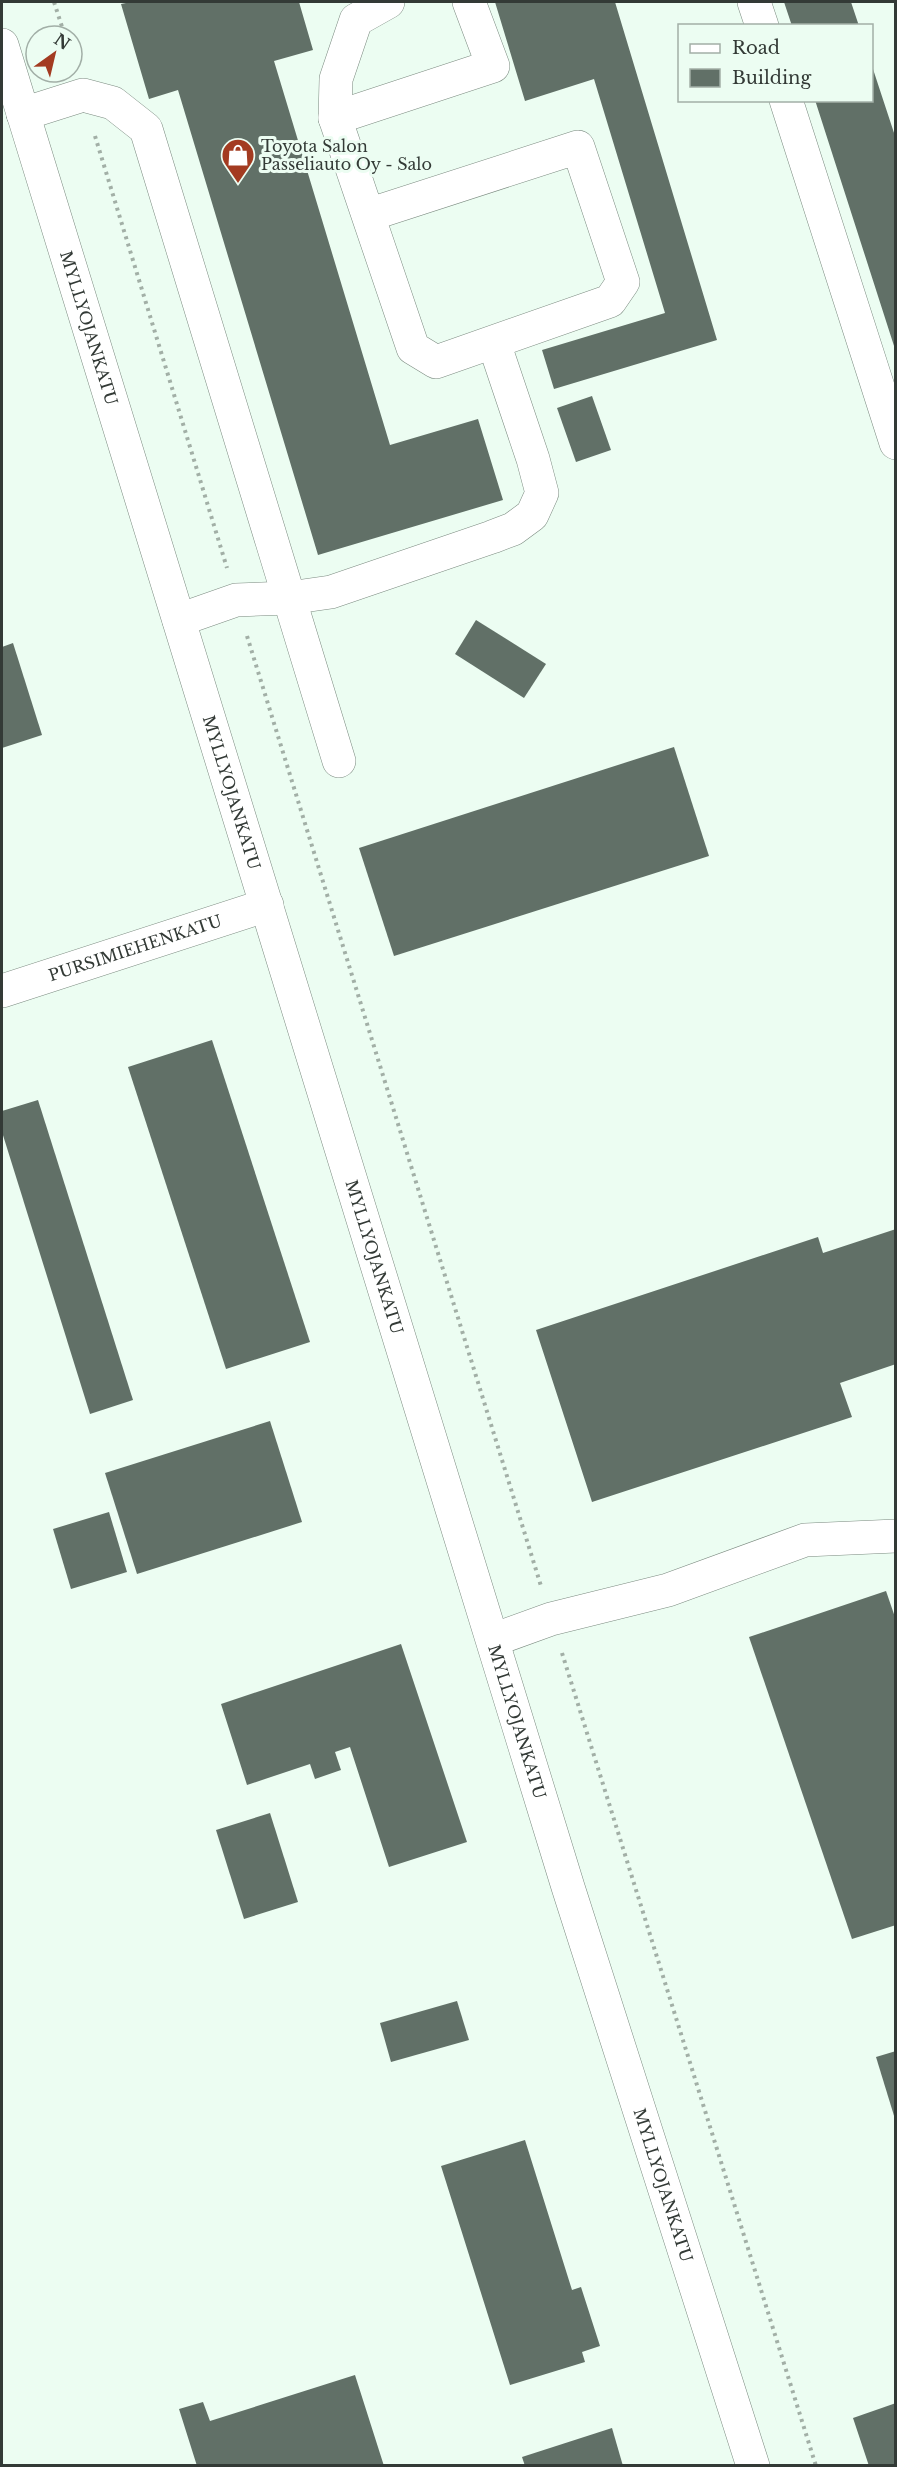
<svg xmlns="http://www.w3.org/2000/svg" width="897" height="2467" viewBox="0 0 897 2467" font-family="'Libre Baskerville',serif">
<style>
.building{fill:#617067}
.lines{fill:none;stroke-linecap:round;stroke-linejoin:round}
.minor-casing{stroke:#7c8b81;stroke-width:34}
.path{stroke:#a2afa6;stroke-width:4;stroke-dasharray:3 4.5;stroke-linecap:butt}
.minor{stroke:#fff;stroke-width:33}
.labels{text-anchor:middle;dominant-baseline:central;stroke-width:6;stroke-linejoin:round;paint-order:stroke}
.poi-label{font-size:16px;fill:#333a36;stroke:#ecfdf2;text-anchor:start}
.street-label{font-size:16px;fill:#333a36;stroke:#ecfdf2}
</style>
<rect width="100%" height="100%" fill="#ecfdf2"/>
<g class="building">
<polygon points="131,2 299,2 313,50 274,61 390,445 478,419 503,500 318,555 178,90 149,99 121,4"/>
<polygon points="495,2 615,2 717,340 554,389 542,350 665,313 594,79 525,101"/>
<polygon points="784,2 851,2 859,26 792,26"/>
<polygon points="872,66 896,139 895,349 815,100 872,100"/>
<polygon points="592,396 611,450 576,462 557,408"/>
<polygon points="476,620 546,664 524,698 455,654"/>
<polygon points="13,643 42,735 2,748 2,647"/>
<polygon points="674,747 709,856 394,956 359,848"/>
<polygon points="212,1040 310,1342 226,1369 128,1067"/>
<polygon points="38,1100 133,1400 90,1414 2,1132 2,1111"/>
<polygon points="896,1229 896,1364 840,1383 852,1417 592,1502 536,1330 818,1237 823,1253"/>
<polygon points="270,1421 302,1522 137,1574 105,1473"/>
<polygon points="109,1512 127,1572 71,1589 53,1529"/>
<polygon points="886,1591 896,1620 896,1925 852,1939 749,1637"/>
<polygon points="401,1644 467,1842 389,1867 350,1747 335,1752 341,1770 315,1779 310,1764 247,1785 221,1704"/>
<polygon points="270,1813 298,1902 244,1919 216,1830"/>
<polygon points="457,2001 469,2040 391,2062 380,2023"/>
<polygon points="896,2051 896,2118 895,2119 876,2057"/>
<polygon points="525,2140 572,2290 581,2287 600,2346 582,2352 585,2362 510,2385 441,2166"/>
<polygon points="355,2375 384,2466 197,2466 179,2409 203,2402 210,2421"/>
<polygon points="896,2403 896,2466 869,2466 853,2418"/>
<polygon points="612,2428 623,2466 525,2466 522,2457"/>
</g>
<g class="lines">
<defs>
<g id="minor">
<polyline points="754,2 762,26"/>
<path id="s1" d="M2 45 568 1887 753 2466"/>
<polyline points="786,100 896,443"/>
<polyline points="23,114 83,95 113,103 146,129 339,761"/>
<polyline points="335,118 493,66 469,2"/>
<polyline points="368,215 578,147 623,282 610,301 436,362 413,348 335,118 336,79 356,20 388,2"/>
<polyline points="179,620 236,600 289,598 331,592 492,537 513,529 532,515 542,493 533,459 494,343"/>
<path id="s2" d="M2 991 267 905"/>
<polyline points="493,1640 551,1619 668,1590 805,1540 896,1536"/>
</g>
</defs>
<use href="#minor" class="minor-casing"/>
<g class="path">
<polyline points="54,2 65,36"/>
<polyline points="95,136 227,568"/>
<polyline points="247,636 541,1586"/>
<polyline points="562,1653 816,2466"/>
</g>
<use href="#minor" class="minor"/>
</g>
<defs>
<symbol id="shop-pin" viewBox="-11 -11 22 30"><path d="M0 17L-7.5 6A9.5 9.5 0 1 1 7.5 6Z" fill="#a33b21" stroke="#ecfdf2"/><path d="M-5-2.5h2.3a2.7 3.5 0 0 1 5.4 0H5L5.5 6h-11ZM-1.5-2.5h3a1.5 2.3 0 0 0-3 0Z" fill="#fff"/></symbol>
</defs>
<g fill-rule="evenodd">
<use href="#shop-pin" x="219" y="136" width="38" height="52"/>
</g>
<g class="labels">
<g class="poi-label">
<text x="261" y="146">Toyota Salon<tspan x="261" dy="18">Passeliauto Oy - Salo</tspan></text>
</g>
<g class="street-label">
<text stroke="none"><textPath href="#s1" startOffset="296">MYLLYOJANKATU</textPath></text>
<text stroke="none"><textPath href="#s1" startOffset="782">MYLLYOJANKATU</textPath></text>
<text stroke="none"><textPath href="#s2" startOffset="140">PURSIMIEHENKATU</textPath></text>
<text stroke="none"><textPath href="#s1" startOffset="1268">MYLLYOJANKATU</textPath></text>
<text stroke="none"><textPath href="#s1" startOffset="1754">MYLLYOJANKATU</textPath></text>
<text stroke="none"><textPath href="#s1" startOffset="2240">MYLLYOJANKATU</textPath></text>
</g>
</g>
<rect width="897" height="2467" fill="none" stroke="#333a36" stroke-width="6"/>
<rect x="678" y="24" width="195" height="78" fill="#ecfdf2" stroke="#a2afa7" stroke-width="1.5"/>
<rect x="690" y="44" width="30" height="9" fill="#ffffff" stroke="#a2afa7" stroke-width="1.5"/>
<text x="732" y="54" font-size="18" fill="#333a36">Road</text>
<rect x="690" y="69" width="30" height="18" fill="#617067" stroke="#a2afa7" stroke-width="1.5"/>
<text x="732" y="84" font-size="18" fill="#333a36">Building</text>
<g transform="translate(54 54) rotate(34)"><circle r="28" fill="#ecfdf2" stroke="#a2afa7" stroke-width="1.5"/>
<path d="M0-4.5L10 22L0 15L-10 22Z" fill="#a33b21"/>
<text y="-9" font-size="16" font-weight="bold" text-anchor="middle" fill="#333a36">N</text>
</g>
</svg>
